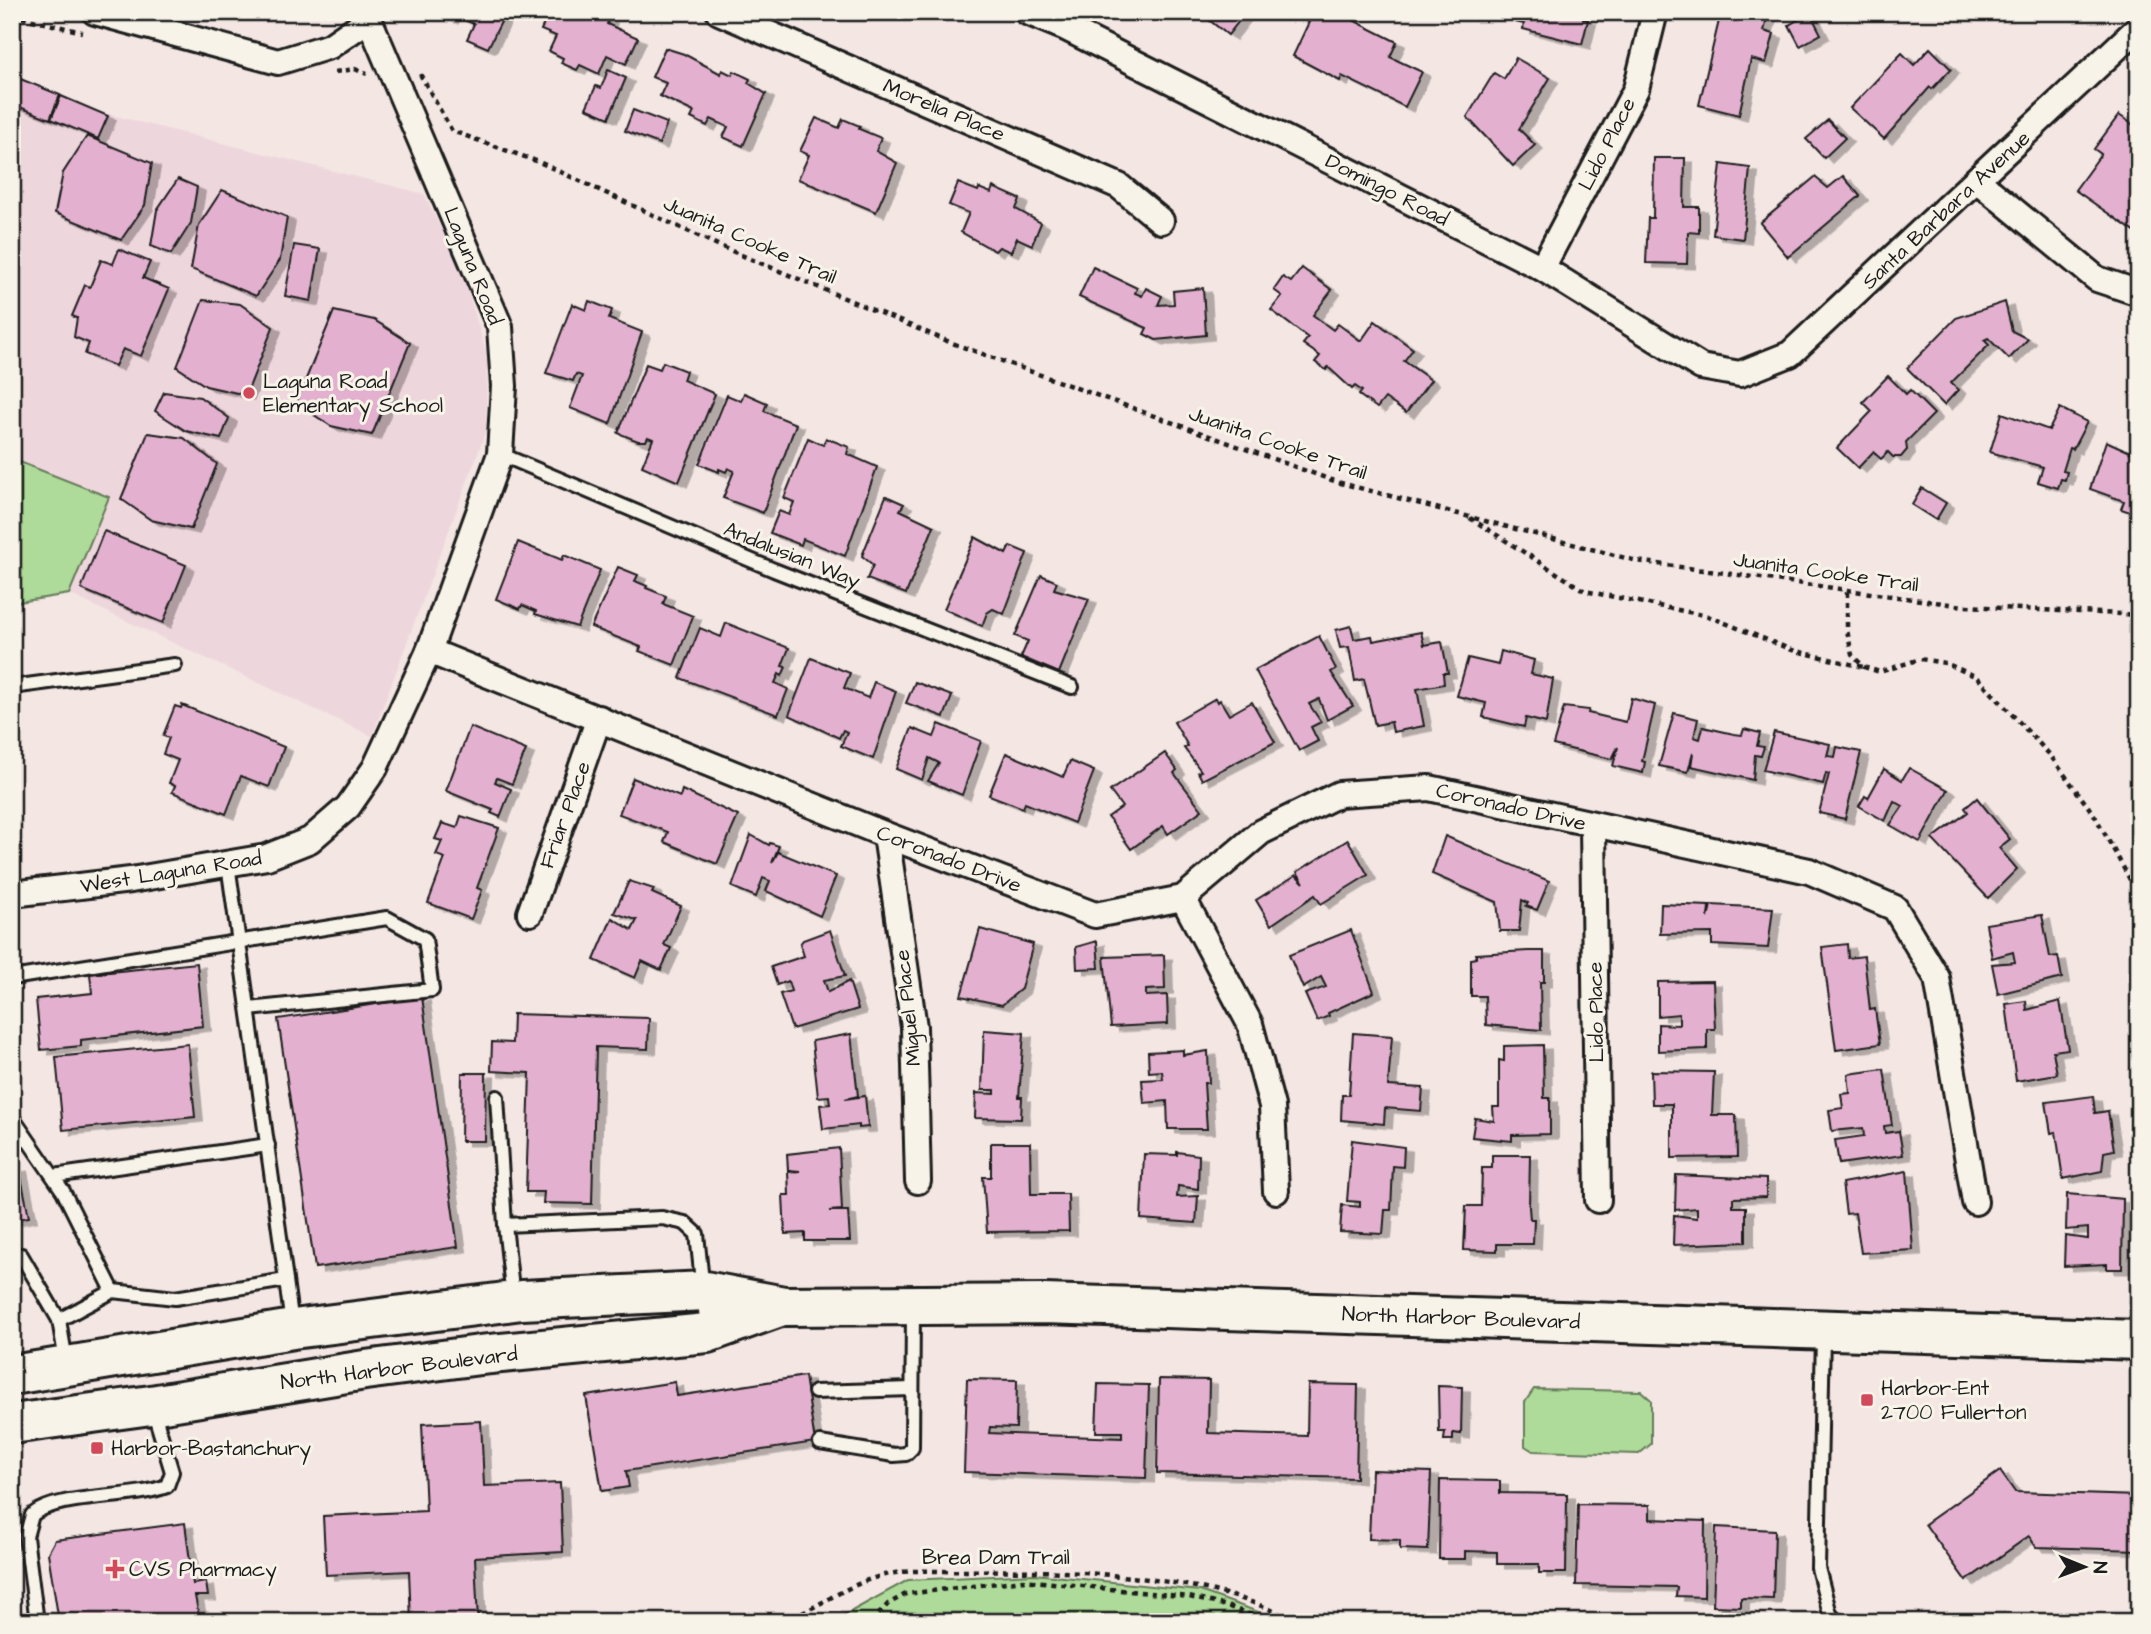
<svg xmlns="http://www.w3.org/2000/svg" width="2151" height="1634" viewBox="0 0 2151 1634" font-family="'Architects Daughter',sans-serif">
<style>
.built{fill:#eed6dd}
.green{fill:#aedb99;stroke:#657c5a;stroke-width:2}
.building{fill:#e3b1cf;stroke:#1c1c1c;stroke-width:2;filter:url(#shadow)}
.lines{fill:none;stroke-linecap:round;stroke-linejoin:round}
.lane-casing{stroke:#1c1c1c;stroke-width:18}
.street-casing{stroke:#1c1c1c;stroke-width:30}
.primary-casing{stroke:#1c1c1c;stroke-width:44}
.path{stroke:#1c1c1c;stroke-width:4.5;stroke-dasharray:5 5;stroke-linecap:butt}
.lane{stroke:#f7f3e8;stroke-width:12}
.street{stroke:#f7f3e8;stroke-width:24}
.primary{stroke:#f7f3e8;stroke-width:38}
.poi-dot{fill:#d1495b;stroke:#f7f3e8;stroke-width:2.5}
.labels{text-anchor:middle;dominant-baseline:central;stroke-width:6;stroke-linejoin:round;paint-order:stroke}
.street-label{font-size:21px;fill:#1c1c1c;stroke:#f7f3e8}
.poi-label{font-size:21px;fill:#1c1c1c;stroke:#f7f3e8;text-anchor:start}
</style>
<defs>
<filter id="shadow"><feDropShadow dx="8" dy="4.5" stdDeviation="0" flood-color="#0004"/></filter>
</defs>
<rect width="100%" height="100%" fill="#f3e6e3"/>
<filter id="ink" filterUnits="userSpaceOnUse"><feTurbulence type="fractalNoise" baseFrequency=".0143" numOctaves="2"/><feDisplacementMap in="SourceGraphic" scale="14" xChannelSelector="R" yChannelSelector="G"/><feConvolveMatrix kernelMatrix="1 2 1 2 8 2 1 2 1" color-interpolation-filters="sRGB"/></filter>
<g filter="url(#ink)">
<polygon class="built" points="12,90 424,194 462,271 487,355 486,431 372,736 69,594 108,497 12,459"/>
<g class="green">
<polygon points="12,459 109,497 69,594 12,603"/>
<polygon points="1534,1389 1641,1391 1651,1400 1651,1444 1639,1454 1533,1451 1525,1446 1525,1402"/>
<polygon points="1034,1574 1200,1591 1286,1622 832,1622 908,1580"/>
</g>
<g class="building">
<polygon points="433,12 506,12 488,48 467,39 474,24 452,14 450,19"/>
<polygon points="549,12 570,12 578,16 580,12 593,12 609,19 607,24 638,38 626,64 607,55 599,74 580,65 577,70 561,63 563,58 549,51 556,36 541,30"/>
<polygon points="1199,12 1246,12 1228,35"/>
<polygon points="1302,12 1354,12 1351,19 1397,42 1390,57 1422,72 1405,107 1342,76 1340,81 1293,56 1309,22 1300,18"/>
<polygon points="1518,12 1584,12 1583,19 1588,20 1582,44 1523,29 1524,24 1515,22"/>
<polygon points="1721,12 1763,12 1768,15 1764,31 1774,34 1766,63 1751,59 1739,115 1699,105"/>
<polygon points="1810,13 1821,34 1800,46 1789,25"/>
<polygon points="665,48 684,54 721,74 722,70 732,75 734,71 750,79 748,83 766,94 743,146 723,137 728,127 711,119 707,126 691,118 694,112 660,96 666,83 652,77"/>
<polygon points="1930,48 1951,69 1932,89 1930,87 1884,139 1850,108 1902,53 1914,65"/>
<polygon points="1516,58 1550,78 1519,129 1535,145 1513,166 1467,117 1494,73 1504,79"/>
<polygon points="608,70 626,78 609,118 586,108 596,86 601,88"/>
<polygon points="13,76 60,95 50,119 12,104"/>
<polygon points="61,96 108,116 98,139 51,119"/>
<polygon points="633,110 667,123 659,144 625,131"/>
<polygon points="2119,115 2139,129 2139,140 2129,152 2139,159 2139,177 2134,183 2139,186 2139,235 2075,190 2101,154 2094,149"/>
<polygon points="816,118 839,128 843,119 860,126 859,129 881,138 876,151 897,163 876,212 798,179 809,155 800,151"/>
<polygon points="1828,120 1845,138 1824,158 1806,139"/>
<polygon points="87,136 152,163 145,205 121,240 55,213 63,173"/>
<polygon points="1654,158 1685,158 1684,207 1699,207 1699,233 1688,232 1687,264 1646,263 1648,218 1653,218"/>
<polygon points="1721,164 1750,168 1743,239 1713,235"/>
<polygon points="1843,176 1860,196 1788,257 1760,223 1815,177 1828,188"/>
<polygon points="178,179 197,187 191,223 171,254 151,246 157,210"/>
<polygon points="958,183 978,191 979,188 991,193 993,187 1020,199 1016,209 1041,223 1032,245 1017,238 1011,252 999,247 995,251 961,232 969,213 949,205"/>
<polygon points="222,190 287,217 280,260 256,296 191,269 199,225"/>
<polygon points="294,245 320,249 311,301 285,296"/>
<polygon points="119,249 150,262 143,278 169,289 141,356 123,349 115,366 85,354 89,343 74,337 77,318 72,316 85,285 90,287 101,260 113,264"/>
<polygon points="1093,267 1137,288 1135,293 1142,296 1146,288 1162,296 1158,305 1174,304 1173,291 1203,288 1206,335 1156,340 1144,334 1147,328 1079,297"/>
<polygon points="1302,268 1332,290 1313,315 1333,330 1338,324 1361,341 1375,321 1413,349 1404,361 1431,380 1406,413 1385,398 1377,408 1359,395 1362,391 1355,386 1352,389 1328,367 1326,370 1315,362 1320,356 1303,344 1308,338 1271,310 1282,296 1274,290 1283,277 1291,282"/>
<polygon points="203,300 240,304 273,327 246,395 206,386 177,367"/>
<polygon points="589,301 612,310 609,319 642,332 610,424 570,408 582,376 576,374 573,381 546,373 572,304 586,310"/>
<polygon points="2005,302 2012,331 2028,339 2009,359 1988,338 1984,340 1989,345 1951,383 1958,390 1944,405 1907,368 1956,318"/>
<polygon points="334,311 374,320 410,343 372,435 331,426 296,403"/>
<polygon points="663,362 686,371 683,380 715,394 679,482 642,466 653,439 648,437 646,441 638,441 618,433 646,364 660,369"/>
<polygon points="1888,376 1906,394 1910,390 1934,414 1906,442 1907,450 1901,457 1893,457 1888,452 1881,459 1873,452 1858,468 1837,448 1872,411 1863,402"/>
<polygon points="164,392 200,397 229,418 221,439 186,431 155,411"/>
<polygon points="744,393 767,403 764,411 796,424 763,513 723,498 734,471 728,468 726,472 719,469 719,472 699,464 727,395 741,401"/>
<polygon points="2060,408 2087,422 2073,449 2070,448 2063,471 2067,472 2065,480 2061,479 2058,488 2038,482 2043,467 1990,452 2002,413 2049,430"/>
<polygon points="148,433 184,438 217,464 191,529 151,520 121,499"/>
<polygon points="808,438 823,445 826,438 849,447 847,454 877,467 845,556 803,539 801,545 770,533 779,511 789,515 794,502 784,498"/>
<polygon points="2106,441 2139,456 2139,515 2121,509 2124,501 2090,489"/>
<polygon points="1922,488 1946,503 1936,520 1912,505"/>
<polygon points="886,496 904,504 900,510 934,526 906,594 867,579 873,565 862,556"/>
<polygon points="104,531 186,565 163,623 81,589"/>
<polygon points="975,537 1006,554 1010,546 1027,553 1004,614 993,609 987,613 982,626 944,609"/>
<polygon points="518,542 562,560 564,555 600,570 577,627 535,614 536,611 522,605 520,609 496,599"/>
<polygon points="618,567 638,575 635,581 647,586 646,588 666,596 663,604 693,616 674,665 639,651 641,647 591,627"/>
<polygon points="1041,575 1057,582 1054,589 1089,599 1059,673 1021,657 1028,641 1015,636"/>
<polygon points="726,623 789,648 782,666 786,667 782,676 779,674 775,683 788,689 778,715 680,678 700,628 721,637"/>
<polygon points="1351,626 1354,639 1372,636 1373,641 1421,632 1424,645 1442,642 1448,673 1443,673 1444,684 1417,689 1424,726 1393,732 1391,722 1375,725 1364,679 1355,681 1349,647 1340,648 1336,630"/>
<polygon points="1319,636 1336,669 1331,672 1353,706 1327,720 1319,699 1309,704 1321,722 1311,727 1318,741 1299,751 1255,670"/>
<polygon points="1501,651 1534,660 1531,674 1553,679 1546,723 1526,718 1524,727 1483,717 1486,703 1457,696 1468,658 1498,665"/>
<polygon points="811,658 850,673 844,688 868,698 874,682 896,691 873,759 841,746 847,732 843,730 839,738 789,715"/>
<polygon points="915,682 952,696 944,717 906,703"/>
<polygon points="1216,698 1218,702 1220,700 1229,715 1252,702 1275,742 1202,780 1198,772 1201,771 1184,748 1188,746 1174,722"/>
<polygon points="1631,698 1655,705 1642,761 1645,762 1643,773 1613,766 1618,747 1612,759 1553,745 1564,707 1589,710 1588,713 1626,722"/>
<polygon points="182,705 284,747 269,787 241,776 226,814 172,792 175,786 169,783 178,760 163,754 169,738 163,736 175,706 181,708"/>
<polygon points="1674,713 1698,719 1694,737 1700,739 1703,727 1734,734 1742,735 1744,729 1760,733 1757,746 1764,747 1761,756 1755,755 1753,780 1691,766 1693,753 1688,772 1659,766"/>
<polygon points="939,724 981,741 962,795 928,781 939,763 929,758 922,780 896,769 912,728 934,737"/>
<polygon points="470,727 526,750 512,784 497,778 495,782 511,789 500,817 491,813 493,810 446,791"/>
<polygon points="1774,732 1830,744 1827,756 1835,757 1837,747 1861,752 1845,819 1819,813 1829,774 1826,773 1823,784 1763,770"/>
<polygon points="1006,753 1063,777 1070,761 1094,771 1074,823 1025,803 1023,808 989,795"/>
<polygon points="1165,753 1177,770 1174,773 1202,810 1168,834 1163,826 1131,849 1108,817 1122,807 1110,791"/>
<polygon points="1909,768 1948,790 1920,842 1890,825 1903,806 1894,801 1885,821 1859,806 1865,796 1868,798 1884,769 1902,780"/>
<polygon points="633,778 680,797 682,790 738,816 717,864 664,842 668,832 619,814"/>
<polygon points="1977,798 2010,839 1999,848 2017,869 1988,898 1932,839 1968,812 1965,808"/>
<polygon points="461,816 499,828 477,888 482,890 471,919 428,903 445,858 436,855 442,841 435,839 442,823 457,828"/>
<polygon points="751,835 769,845 770,843 779,846 772,863 778,852 836,876 820,916 766,891 770,881 763,878 756,897 732,887"/>
<polygon points="1445,836 1549,881 1537,910 1526,906 1528,903 1522,900 1519,931 1500,931 1497,902 1432,874"/>
<polygon points="1348,840 1368,875 1321,904 1315,895 1271,925 1256,900 1296,875 1304,883 1297,872"/>
<polygon points="629,881 654,889 652,893 681,906 664,945 671,948 661,970 642,961 635,978 594,960 612,918 632,930 637,920 614,913"/>
<polygon points="1661,904 1709,906 1708,918 1711,905 1773,908 1768,948 1712,945 1712,933 1660,934"/>
<polygon points="2042,915 2050,957 2058,956 2062,978 1998,994 1992,964 2015,962 2013,952 1992,958 1986,924"/>
<polygon points="980,929 1033,944 1021,989 1002,1005 961,996"/>
<polygon points="830,930 845,976 824,980 828,992 849,981 858,1009 792,1029 780,994 791,991 788,981 777,985 771,967 804,956 800,944 803,940"/>
<polygon points="1351,930 1374,992 1328,1013 1329,1016 1317,1021 1305,994 1326,987 1321,977 1303,988 1289,955"/>
<polygon points="1097,941 1099,968 1077,969 1076,947"/>
<polygon points="1847,944 1848,958 1864,956 1870,1010 1875,1009 1880,1044 1836,1050 1822,947"/>
<polygon points="1528,951 1544,951 1544,982 1540,982 1541,1030 1486,1025 1485,996 1471,996 1471,959 1476,958 1476,954"/>
<polygon points="1164,955 1165,989 1146,990 1146,996 1167,995 1168,1024 1111,1027 1104,957"/>
<polygon points="197,963 203,1026 81,1040 81,1046 41,1050 36,999 92,993 90,974"/>
<polygon points="1713,981 1715,1029 1707,1029 1707,1049 1658,1051 1658,1024 1679,1025 1679,1014 1658,1016 1658,982"/>
<polygon points="422,997 458,1247 315,1268 278,1019"/>
<polygon points="2026,1001 2027,1010 2060,1001 2068,1049 2053,1051 2057,1074 2016,1081 2006,1004"/>
<polygon points="513,1014 649,1018 648,1049 596,1047 592,1204 543,1203 544,1192 526,1192 530,1073 491,1071 492,1042 512,1043"/>
<polygon points="984,1030 1024,1033 1019,1097 1022,1097 1021,1119 975,1118 976,1093 995,1094 995,1090 982,1090"/>
<polygon points="1353,1033 1392,1036 1388,1086 1423,1088 1421,1111 1385,1108 1384,1124 1341,1120 1342,1095 1349,1095"/>
<polygon points="851,1034 858,1096 845,1099 865,1096 868,1127 859,1128 859,1125 823,1129 820,1105 830,1104 829,1096 818,1097 812,1041"/>
<polygon points="188,1044 195,1117 63,1130 56,1057"/>
<polygon points="1543,1045 1544,1098 1550,1098 1550,1134 1512,1135 1512,1141 1472,1137 1475,1118 1494,1121 1493,1107 1499,1107 1499,1060 1504,1061 1504,1046"/>
<polygon points="1183,1050 1183,1055 1208,1051 1209,1083 1204,1083 1207,1129 1168,1129 1167,1101 1144,1103 1142,1080 1163,1079 1162,1071 1149,1072 1148,1052"/>
<polygon points="1884,1069 1892,1125 1884,1126 1885,1133 1899,1131 1903,1155 1839,1164 1835,1140 1864,1136 1863,1128 1832,1131 1829,1110 1843,1108 1841,1094 1850,1093 1848,1074"/>
<polygon points="1651,1071 1714,1072 1712,1115 1736,1115 1737,1157 1672,1158 1672,1104 1652,1104"/>
<polygon points="462,1073 486,1073 485,1141 461,1141"/>
<polygon points="2093,1096 2095,1113 2108,1111 2114,1150 2104,1152 2102,1171 2063,1179 2056,1132 2051,1133 2046,1102"/>
<polygon points="1352,1140 1404,1147 1403,1167 1393,1166 1391,1210 1385,1210 1383,1234 1340,1232 1342,1205 1360,1207 1360,1202 1347,1201"/>
<polygon points="991,1143 1030,1143 1031,1194 1068,1194 1069,1231 987,1232 983,1177 991,1177"/>
<polygon points="839,1148 842,1210 829,1211 848,1211 850,1241 805,1241 805,1233 785,1234 783,1195 789,1195 788,1172 800,1171 788,1170 787,1154"/>
<polygon points="1177,1152 1199,1155 1198,1189 1178,1186 1177,1197 1198,1196 1196,1223 1141,1219 1144,1154 1177,1155"/>
<polygon points="1492,1155 1530,1155 1529,1207 1530,1219 1534,1219 1533,1244 1497,1244 1497,1251 1464,1250 1466,1206 1481,1206 1482,1168 1492,1168"/>
<polygon points="19,1167 29,1217 12,1220 12,1168"/>
<polygon points="1907,1171 1913,1250 1861,1253 1855,1213 1846,1214 1842,1183"/>
<polygon points="1676,1175 1766,1179 1766,1197 1733,1198 1733,1207 1746,1207 1746,1242 1673,1245 1674,1215 1697,1218 1697,1208 1675,1210"/>
<polygon points="2067,1194 2123,1199 2122,1269 2107,1269 2107,1264 2064,1266 2065,1236 2088,1239 2088,1228 2066,1230"/>
<polygon points="805,1376 815,1442 626,1471 629,1487 602,1491 586,1396 675,1382 677,1396"/>
<polygon points="967,1379 1017,1380 1016,1428 990,1427 989,1433 1122,1438 1122,1432 1096,1432 1098,1384 1149,1385 1146,1478 964,1472"/>
<polygon points="1159,1379 1209,1380 1208,1433 1307,1436 1308,1384 1358,1385 1356,1478 1157,1473"/>
<polygon points="1438,1386 1462,1387 1461,1434 1453,1433 1453,1440 1444,1440 1445,1432 1439,1432"/>
<polygon points="481,1421 484,1486 560,1483 563,1552 475,1557 478,1622 411,1622 409,1571 326,1575 323,1516 426,1511 422,1424"/>
<polygon points="1372,1470 1431,1472 1428,1550 1400,1549 1400,1540 1369,1539"/>
<polygon points="2000,1471 2015,1492 2139,1496 2139,1550 2036,1547 2029,1536 1966,1581 1925,1524"/>
<polygon points="1440,1480 1500,1481 1500,1493 1567,1494 1566,1573 1539,1573 1539,1564 1497,1564 1497,1552 1465,1551 1465,1559 1439,1559"/>
<polygon points="1578,1504 1650,1505 1650,1519 1705,1521 1704,1597 1676,1596 1677,1587 1576,1585"/>
<polygon points="185,1523 193,1584 206,1582 208,1596 195,1596 199,1616 160,1622 59,1622 48,1553 55,1540"/>
<polygon points="1716,1527 1775,1530 1773,1599 1741,1598 1741,1607 1713,1606"/>
</g>
<g class="lines">
<defs>
<g id="lane">
<polyline points="500,454 774,570 1072,687"/>
<polyline points="12,687 175,665"/>
<polyline points="12,978 387,918 425,939 432,990 249,1009"/>
<polyline points="497,1097 505,1225"/>
<polyline points="12,1117 63,1191 113,1291"/>
<polyline points="54,1176 268,1145"/>
<polyline points="12,1256 21,1255 59,1320 66,1361"/>
<polyline points="286,1280 292,1325"/>
<polyline points="513,1298 505,1225 662,1218 685,1223 697,1234 707,1329"/>
<polyline points="59,1320 113,1291 175,1298 286,1280 228,864"/>
<polyline points="1823,1335 1818,1568 1830,1614 1837,1622"/>
<polyline points="815,1392 912,1389"/>
<polyline points="820,1443 894,1455 906,1454 912,1448 913,1309"/>
<path d="M37 1622 26 1537 32 1515C59 1493 130 1500 167 1486L172 1472 153 1409"/>
</g>
<g id="street">
<polyline points="95,12 278,62 330,46 369,19"/>
<polyline points="719,12 1119,186 1161,221"/>
<polyline points="1027,12 1066,28 1542,268 1701,367 1740,374 1790,354 2139,27"/>
<polyline points="1978,181 2097,279 2139,293"/>
<polyline points="1542,268 1636,89 1655,12"/>
<polyline points="429,651 886,835 1095,915 1183,898 1261,832 1339,794 1429,788 1809,871 1895,908 1937,978 1975,1202"/>
<polyline points="1593,825 1598,1200"/>
<polyline points="886,835 914,1027 918,1181"/>
<polyline points="12,894 131,880 267,857 310,840 348,807 375,768 429,651 500,454 504,386 500,327 369,19 363,12"/>
<polyline points="1183,898 1250,1024 1272,1106 1276,1191"/>
<polyline points="530,913 599,718"/>
</g>
<g id="primary">
<polyline points="12,1375 293,1329 522,1300 705,1291 784,1306 1044,1304 2139,1340"/>
<polyline points="12,1424 151,1405 365,1370 480,1355 707,1333 782,1306"/>
</g>
</defs>
<use href="#lane" class="lane-casing"/>
<use href="#street" class="street-casing"/>
<use href="#primary" class="primary-casing"/>
<g class="path">
<polyline points="12,15 82,32"/>
<polyline points="335,72 355,69 367,74"/>
<polyline points="420,74 452,131 539,162 722,247 952,343 1337,482 1637,561 1964,606 2139,615"/>
<polyline points="1470,518 1585,591 1708,616 1792,650 1863,667"/>
<polyline points="1847,592 1847,630 1852,655 1864,667 1880,672 1920,659 1945,663 1977,677 2050,755 2095,816 2139,896"/>
<path d="M784 1622C821 1606 854 1579 895 1573 917 1569 941 1572 964 1571 1060 1569 1212 1573 1295 1622"/>
<polyline points="872,1622 888,1604 906,1594 1023,1580 1189,1597 1227,1606 1270,1622"/>
</g>
<use href="#lane" class="lane"/>
<use href="#street" class="street"/>
<use href="#primary" class="primary"/>
</g>
</g>
<g class="poi-dot">
<circle cx="249" cy="393" r="7"/>
<rect x="1860" y="1393" width="14" height="14" rx="3.5"/>
<rect x="90" y="1441" width="14" height="14" rx="3.5"/>
<path d="M111.5 1558.5h7v7h7v7h-7v7h-7v-7h-7v-7h7z"/>
</g>
<g class="labels">
<g class="street-label">
<text transform="translate(944 110) rotate(23)">Morelia Place</text>
<text transform="translate(1607 144) rotate(-63)">Lido Place</text>
<text transform="translate(1387 190) rotate(27)">Domingo Road</text>
<text transform="translate(1946 210) rotate(-43)">Santa Barbara Avenue</text>
<text transform="translate(750 240) rotate(24)">Juanita Cooke Trail</text>
<text transform="translate(473 266) rotate(68)">Laguna Road</text>
<text transform="translate(1278 443) rotate(19)">Juanita Cooke Trail</text>
<text transform="translate(792 555) rotate(22)">Andalusian Way</text>
<text transform="translate(1826 572) rotate(8)">Juanita Cooke Trail</text>
<text transform="translate(1511 807) rotate(13)">Coronado Drive</text>
<text transform="translate(565 815) rotate(-70)">Friar Place</text>
<text transform="translate(949 859) rotate(21)">Coronado Drive</text>
<text transform="translate(171 872) rotate(-9)">West Laguna Road</text>
<text transform="translate(908 1008) rotate(-96)">Miguel Place</text>
<text transform="translate(1596 1012) rotate(-91)">Lido Place</text>
<text transform="translate(1461 1318) rotate(2)">North Harbor Boulevard</text>
<text transform="translate(399 1368) rotate(-7)">North Harbor Boulevard</text>
<text x="996" y="1557">Brea Dam Trail</text>
</g>
<g class="poi-label">
<text x="263" y="381">Laguna Road<tspan x="263" dy="24">Elementary School</tspan></text>
<text x="1881" y="1388">Harbor-Ent<tspan x="1881" dy="24">2700 Fullerton</tspan></text>
<text x="111" y="1448">Harbor-Bastanchury</text>
<text x="129" y="1569">CVS Pharmacy</text>
</g>
</g>
<rect width="2151" height="1634" fill="none" stroke="#f7f3e8" stroke-width="42"/>
<rect x="21" y="21" width="2109" height="1592" fill="none" stroke="#1c1c1c" stroke-width="2.5" filter="url(#ink)"/>
<g transform="translate(2084 1567) rotate(91)" stroke="#f7f3e8" stroke-width="5" paint-order="stroke">
<path d="M0-5L12 26L0 18L-12 26Z" fill="#1c1c1c"/>
<text y="-10" font-size="19" font-weight="bold" text-anchor="middle" fill="#1c1c1c">N</text>
</g>
</svg>
